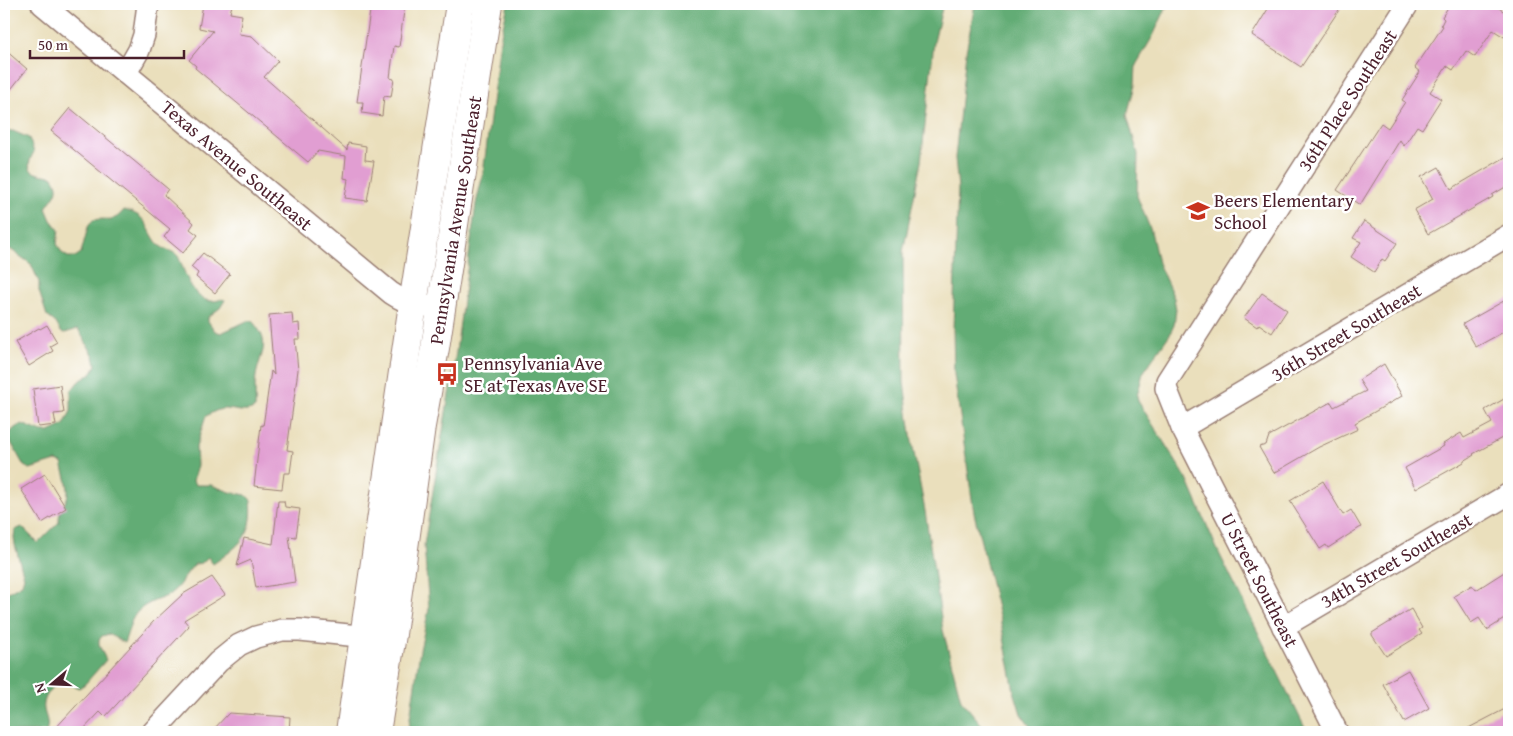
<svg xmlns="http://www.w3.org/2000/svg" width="1513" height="736" viewBox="0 0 1513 736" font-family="'Gentium Book Plus',serif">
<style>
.forest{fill:#62ac74;stroke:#566650}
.building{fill:#e19ed2}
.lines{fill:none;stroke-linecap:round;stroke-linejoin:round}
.street-casing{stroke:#9a7f74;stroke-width:24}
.highway-casing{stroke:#9a7f74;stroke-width:30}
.street{stroke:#fff;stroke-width:21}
.highway{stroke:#fff;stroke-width:28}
.labels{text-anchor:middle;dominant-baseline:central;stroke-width:5;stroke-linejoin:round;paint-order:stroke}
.street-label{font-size:19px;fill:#4a1f2b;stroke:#fff}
.poi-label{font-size:19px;fill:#4a1f2b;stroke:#fff;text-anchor:start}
</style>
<rect width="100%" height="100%" fill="#fff"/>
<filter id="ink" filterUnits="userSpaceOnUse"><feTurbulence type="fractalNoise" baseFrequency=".02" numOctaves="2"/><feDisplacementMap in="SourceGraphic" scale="10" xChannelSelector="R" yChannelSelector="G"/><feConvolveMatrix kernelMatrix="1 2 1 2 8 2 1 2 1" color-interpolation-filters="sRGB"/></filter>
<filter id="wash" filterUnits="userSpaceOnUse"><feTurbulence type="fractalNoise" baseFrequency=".0096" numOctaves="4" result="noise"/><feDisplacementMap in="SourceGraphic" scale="20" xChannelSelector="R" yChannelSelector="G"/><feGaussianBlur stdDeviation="1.12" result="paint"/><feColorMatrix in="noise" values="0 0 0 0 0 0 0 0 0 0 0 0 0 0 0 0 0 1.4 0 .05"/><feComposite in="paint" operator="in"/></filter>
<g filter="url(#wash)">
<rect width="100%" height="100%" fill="#eadfbc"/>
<g class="forest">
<polygon points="508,4 943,4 934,42 921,162 903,252 904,382 912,442 925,511 943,630 961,700 988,732 408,732 420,650 429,609 424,545 456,352 476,204 483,174 500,40"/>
<polygon points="975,4 1168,4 1153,36 1136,65 1135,85 1127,115 1138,154 1137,196 1151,231 1158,263 1174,298 1176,309 1174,325 1170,334 1143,373 1137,396 1138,401 1187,479 1218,551 1307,732 1034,732 1021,714 1014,691 1003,633 974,513 954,374 953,328 958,188 955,158 966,52"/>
<path d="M7 131H13L29 138 34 152C22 172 34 174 52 176 63 190 54 195 46 208L51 220 59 230 57 244 62 253 68 257H75L81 253 88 227 93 220C109 217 113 224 124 210 149 216 145 227 158 244 163 250 173 250 178 256 185 271 192 302 213 301 219 301 220 298 225 300L220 308 208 317V321L215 331 221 333 247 321H252C273 344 260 352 256 376 254 386 256 398 255 408 246 415 233 408 222 409 216 410 212 413 206 416L196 447 197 465 193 481 196 485H211L230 492 246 495 251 500C255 535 239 546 213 564L208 557 202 563 195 564C185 573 182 585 171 593 166 598 157 599 150 603 130 613 132 623 124 643L109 634 102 636 99 640V645L106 660 85 684 79 688 61 681C55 685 53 687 49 692 36 711 52 716 46 732L35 731 34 732H4V594L22 584 24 577 15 545 14 537 15 530 22 527 38 543 59 522C58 507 68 504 68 492 68 482 64 472 62 463L56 461 30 469 24 466 9 439C10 430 14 428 22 424L42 432H49L64 425 71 411V391L78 382 91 374 96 365 94 356 78 329 65 333 61 332 56 323 47 316 39 291V282L31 264 10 249 4 248V132Z"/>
</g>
<g id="blocks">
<g class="building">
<polygon points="203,4 232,5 230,13 242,15 239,34 252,36 278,61 264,77 347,150 348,143 366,146 365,160 374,161 367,201 345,198 348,179 344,178 346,156 318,151 308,162 195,68 196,66 189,60 213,31 199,28"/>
<polygon points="371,4 405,4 399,47 394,46 390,78 394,79 391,97 384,96 382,116 362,113 363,102 357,102"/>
<polygon points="1271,4 1343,4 1301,67 1252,35"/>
<polygon points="1450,4 1493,4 1509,15 1509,40 1493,30 1475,57 1466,51 1453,70 1447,66 1430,92 1441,99 1422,129 1417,126 1404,146 1400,140 1360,205 1337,190 1381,123 1388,128 1405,102 1402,100 1420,72 1415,68 1443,26 1441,25 1444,19 1442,17"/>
<polygon points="4,49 27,69 4,98"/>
<polygon points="70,108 168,189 164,195 194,223 190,229 198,235 183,253 164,237 170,229 51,131"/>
<polygon points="1509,155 1509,185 1492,195 1493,197 1428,234 1414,210 1433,199 1421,177 1439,167 1451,189"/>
<polygon points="1364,221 1397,243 1385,261 1382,259 1374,272 1351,257 1361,242 1353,238"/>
<polygon points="203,253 230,274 215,293 196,277 198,273 191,267"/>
<polygon points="1262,293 1287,310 1272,333 1259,324 1257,327 1244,318"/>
<polygon points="1509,298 1509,329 1476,347 1463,324"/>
<polygon points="292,313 293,324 299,323 300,339 295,339 298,370 287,450 293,451 290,473 284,473 282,489 254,486 261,425 263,426 271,371 274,375 269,315"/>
<polygon points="47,325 57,342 50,346 53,351 29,366 15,342 39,328 40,329"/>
<polygon points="1384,364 1402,396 1355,423 1358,429 1319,447 1274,473 1259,447 1266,445 1269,436 1331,402 1334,407 1366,391 1359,380"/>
<polygon points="60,385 64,413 54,414 56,425 38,427 33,389"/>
<polygon points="1504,399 1509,408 1509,451 1502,438 1473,454 1474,455 1464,461 1464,462 1416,489 1405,468 1444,446 1443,444 1461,433 1464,438 1492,423 1485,410"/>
<polygon points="45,474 66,508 42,523 21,489"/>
<polygon points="1323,481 1343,515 1351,510 1361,527 1328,548 1326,545 1320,549 1290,501"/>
<polygon points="278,501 284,501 285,507 300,509 296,537 289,536 295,582 256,588 251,560 237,566 244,538 273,544"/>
<polygon points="1509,569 1509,616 1487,630 1479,618 1471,623 1454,596 1472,585 1476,590"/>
<polygon points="212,577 225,595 184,620 189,626 105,717 100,712 81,732 52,732 154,621 183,594"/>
<polygon points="1411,609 1422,628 1419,630 1422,634 1386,656 1372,635 1372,633"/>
<polygon points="1408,670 1429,708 1404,722 1383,684"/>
<polygon points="1505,709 1509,718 1509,732 1461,732"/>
<polygon points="229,713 290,717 289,732 211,732"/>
</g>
</g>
</g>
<g filter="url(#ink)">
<use href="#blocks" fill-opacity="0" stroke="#9a7f74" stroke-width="1"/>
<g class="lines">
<defs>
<g id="street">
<path d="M42 4 391 293C407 304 423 306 441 308"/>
<polyline points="126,73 139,50 144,35 148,4"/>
<polyline points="1182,428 1509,235"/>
<polyline points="1283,627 1509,494"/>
<polyline points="153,732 218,662 239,645 256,637 282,630 300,630 378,638"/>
<polyline points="1337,732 1182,428 1166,388 1167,381 1408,4"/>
</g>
<g id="highway">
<polyline points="350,732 413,304 460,4"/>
<polyline points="376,732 391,641 421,426 435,348 488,4"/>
</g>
</defs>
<use href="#street" class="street-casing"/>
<use href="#highway" class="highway-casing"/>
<use href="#street" class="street"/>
<use href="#highway" class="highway"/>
</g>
</g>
<defs>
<symbol id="school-bare" viewBox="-9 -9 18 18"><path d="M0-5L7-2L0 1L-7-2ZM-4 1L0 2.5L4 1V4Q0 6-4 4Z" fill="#c8321e" stroke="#fff" stroke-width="2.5" paint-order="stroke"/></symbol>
<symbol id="bus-bare" viewBox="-9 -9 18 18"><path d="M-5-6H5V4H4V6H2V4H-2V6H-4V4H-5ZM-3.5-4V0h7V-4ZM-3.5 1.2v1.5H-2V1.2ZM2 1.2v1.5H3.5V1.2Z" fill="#c8321e" stroke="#fff" stroke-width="2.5" paint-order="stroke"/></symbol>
</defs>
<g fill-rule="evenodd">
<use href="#school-bare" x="1182" y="195" width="32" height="32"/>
<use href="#bus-bare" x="431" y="358" width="32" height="32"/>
</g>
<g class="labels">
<g class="street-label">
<text transform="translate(1347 100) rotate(-57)">36th Place Southeast</text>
<text transform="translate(237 165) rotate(40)">Texas Avenue Southeast</text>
<text transform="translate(455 220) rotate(-81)">Pennsylvania Avenue Southeast</text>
<text transform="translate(1346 332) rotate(-31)">36th Street Southeast</text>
<text transform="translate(1396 560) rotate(-30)">34th Street Southeast</text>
<text transform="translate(1260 580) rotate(63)">U Street Southeast</text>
</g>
<g class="poi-label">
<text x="1214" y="200">Beers Elementary<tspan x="1214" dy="22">School</tspan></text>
<text x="464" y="363">Pennsylvania Ave<tspan x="464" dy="22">SE at Texas Ave SE</tspan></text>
</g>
</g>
<rect width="1513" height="736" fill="none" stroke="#fff" stroke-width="20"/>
<g transform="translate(52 684) rotate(251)" stroke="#ffffff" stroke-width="4" paint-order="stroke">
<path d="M0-4L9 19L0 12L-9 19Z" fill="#4a1f2b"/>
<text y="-8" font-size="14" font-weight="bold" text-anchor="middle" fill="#4a1f2b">N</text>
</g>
<path d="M30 50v8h154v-8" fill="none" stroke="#4a1f2b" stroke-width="2.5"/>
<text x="38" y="50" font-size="15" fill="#4a1f2b" stroke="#ffffff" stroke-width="4" paint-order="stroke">50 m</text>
</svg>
